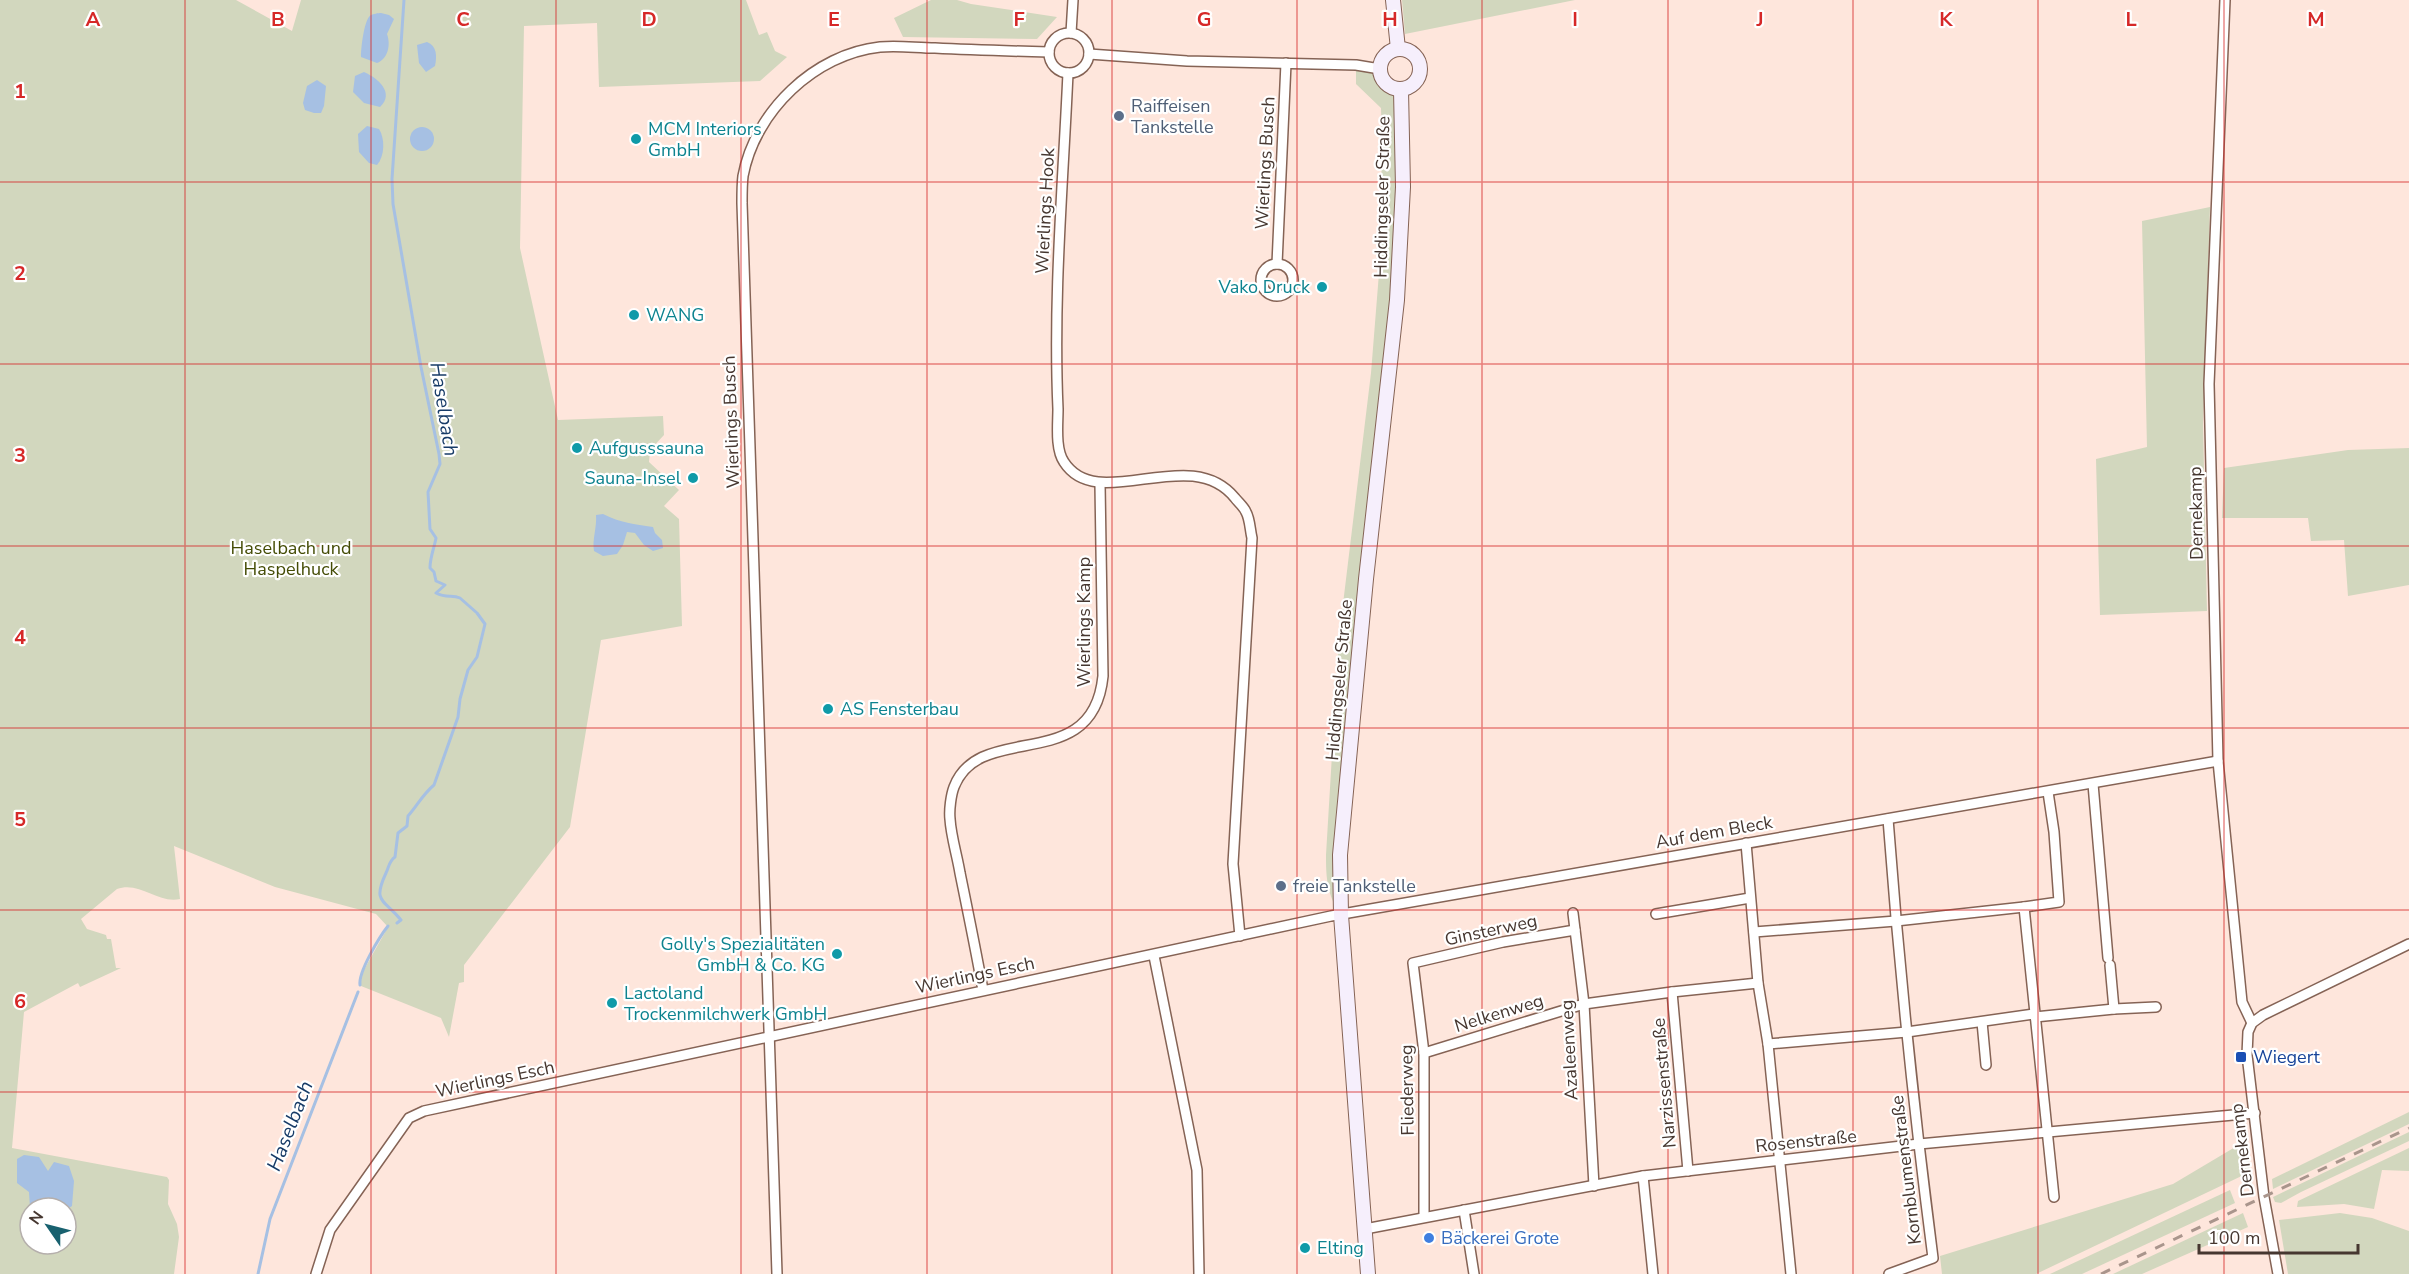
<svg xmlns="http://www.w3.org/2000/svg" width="2409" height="1274" viewBox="0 0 2409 1274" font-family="'Nunito Sans',sans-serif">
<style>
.green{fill:#d2d7be;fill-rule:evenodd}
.water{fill:#a6c0e3}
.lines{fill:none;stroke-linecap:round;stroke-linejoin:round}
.stream{stroke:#a6c0e3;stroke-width:3}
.street-casing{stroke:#856355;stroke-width:12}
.secondary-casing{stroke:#856355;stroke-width:16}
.street{stroke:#fff;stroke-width:9}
.secondary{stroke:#f6effc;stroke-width:14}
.rail{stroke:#a9958c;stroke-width:3;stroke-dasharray:10 10;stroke-linecap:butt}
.grid{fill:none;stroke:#d62828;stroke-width:1.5;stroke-opacity:0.55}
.service-dot{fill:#5c6f8a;stroke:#fff;stroke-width:2}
.culture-dot{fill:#0f9aa8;stroke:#fff;stroke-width:2}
.transit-dot{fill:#1a4fb4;stroke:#fff;stroke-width:2}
.shop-dot{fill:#3f7fe0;stroke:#fff;stroke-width:2}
.labels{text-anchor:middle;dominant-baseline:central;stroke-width:4.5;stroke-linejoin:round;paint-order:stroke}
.service-label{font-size:18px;fill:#4e5e75;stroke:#fff;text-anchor:start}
.culture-label{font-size:18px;fill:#0d838f;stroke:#fff;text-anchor:start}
.street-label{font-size:18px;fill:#463730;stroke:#fff}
.park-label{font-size:18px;fill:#444c05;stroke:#fff}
.transit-label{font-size:18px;fill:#164399;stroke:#fff;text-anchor:start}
.shop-label{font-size:18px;fill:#366cbe;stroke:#fff;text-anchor:start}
.water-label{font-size:20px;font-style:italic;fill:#173b67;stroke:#fff}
.grid-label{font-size:20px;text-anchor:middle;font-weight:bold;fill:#d62828;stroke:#fff;stroke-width:4.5;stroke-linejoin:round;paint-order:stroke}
</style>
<rect width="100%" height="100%" fill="#fee6dc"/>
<g class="green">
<path d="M0 0H236L292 31 301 0H746L759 35 767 32 775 51 787 57 760 81 599 87 597 23 524 26 520 248 558 420 663 416 664 435 650 450 649 462 679 490 664 506 679 519 682 626 601 640 570 827 464 965V982L459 983 449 1037 441 1018 361 986V975L388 927 376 914 275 887 174 846 180 899C158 904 140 881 117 889L81 919 87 929 106 935 107 939H111L116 968H121L80 987 78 983 24 1012 12 1148 167 1177 169 1180 168 1204 177 1224 179 1237 174 1274H0ZM30 1208H66V1244H30Z"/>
<polygon points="931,0 957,0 971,4 1057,17 1037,39 903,37 894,18"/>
<polygon points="1402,0 1575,0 1405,34"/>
<path d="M1356 65 1380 69C1381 82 1388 88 1401 90L1397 300 1341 915C1327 895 1326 879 1326 855L1339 637 1371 373 1379 273 1382 147 1381 108 1356 84Z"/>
<polygon points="2210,207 2203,423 2207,611 2100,615 2096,459 2147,447 2142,221"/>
<polygon points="2409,448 2409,585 2348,596 2344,540 2311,541 2308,518 2222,518 2224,468 2348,450"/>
<polygon points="2409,1112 2409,1124 2273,1189 2272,1179"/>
<polygon points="2409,1132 2409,1141 2301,1192 2281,1203 2275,1202 2273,1197"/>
<polygon points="2247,1140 2250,1172 2036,1274 1942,1274 1940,1256 2173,1184"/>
<polygon points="2409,1148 2409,1171 2382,1170 2374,1209 2344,1204 2297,1207 2298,1201"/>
<polygon points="2230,1190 2235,1203 2082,1274 2050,1274"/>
<polygon points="2243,1213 2248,1227 2142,1274 2113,1274"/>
<polygon points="2340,1213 2372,1218 2409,1231 2409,1274 2288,1274 2279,1220"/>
</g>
<g class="water">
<path d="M381 13 389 15 394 19 387 34C391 45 388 59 377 63L361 57C361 48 364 19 371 15 373 14 378 13 381 13Z"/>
<path d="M427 42C437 46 437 56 435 66L426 72 419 63 417 45Z"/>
<path d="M364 72C378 78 395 93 380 107L364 103 353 92 355 76Z"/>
<polygon points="317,80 326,86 324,106 321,113 314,113 305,110 303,103 307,86"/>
<path d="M367 126 379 129C385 138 385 156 377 165L369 163 359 152 358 134Z"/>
<circle cx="422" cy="139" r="12"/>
<path d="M603 514C621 523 634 524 653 527L655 533 662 540 663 548 653 551 644 545 635 533 627 532 623 545 617 554 603 556 594 551C592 539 597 528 596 515Z"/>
<polygon points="24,1155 39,1157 48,1171 54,1162 69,1166 74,1181 72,1206 66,1210 66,1208 55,1208 51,1202 46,1208 30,1208 29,1192 17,1183 17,1159"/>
</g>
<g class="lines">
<g class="stream">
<path d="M397 923 401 920C384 899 372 903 386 873 389 867 389 861 395 857L398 833 407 826 408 816C417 806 423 794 434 785L458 717 460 699 468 670 477 657 485 624 477 613 460 598C452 594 447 599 436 593L445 585 436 581 434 572 430 568C430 557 434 549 436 538L430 529 428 492 440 464 439 454 421 367 393 204 392 179 404 0"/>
<path d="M360 985C358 972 380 936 388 926"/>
<polyline points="258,1274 270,1219 358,992"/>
</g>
<defs>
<g id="street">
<polyline points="2225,0 2209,384 2218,761 2242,1002 2252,1023"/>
<polyline points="1071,33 1073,0"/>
<circle cx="1069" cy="53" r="20"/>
<polyline points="1089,54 1187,61 1356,65 1380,69"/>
<path d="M1068 73C1063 184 1053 297 1058 409 1058 424 1055 449 1064 462 1098 515 1190 442 1235 498 1238 502 1244 507 1246 512 1250 519 1250 530 1252 538L1233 864 1240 936"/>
<polyline points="1277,264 1286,63"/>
<circle cx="1277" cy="280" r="16"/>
<polyline points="2093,784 2108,958"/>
<polyline points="2048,792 2054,832 2059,902 2024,907 2054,1197"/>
<path d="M1888 819C1899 966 1914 1112 1933 1258L1889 1274"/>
<polyline points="1746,843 1758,983 1768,1044 1791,1274"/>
<polyline points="1573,913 1584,1004 1594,1186"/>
<polyline points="1656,914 1750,898"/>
<polyline points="1754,932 1896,921 2024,907"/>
<polyline points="1154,956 1197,1170 1199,1274"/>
<polyline points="2110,965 2114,1009"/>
<path d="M983 990C976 951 968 912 960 873 957 855 951 836 950 819 949 810 951 795 954 787 980 719 1093 777 1103 676L1100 484"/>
<polyline points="1672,992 1688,1171"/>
<polyline points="2035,1017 2114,1009 2156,1007"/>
<polyline points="1982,1022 1986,1065"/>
<polyline points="1768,1044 1907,1032 2034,1014"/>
<polyline points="1424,1053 1584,1004 1672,992 1758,983"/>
<polyline points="1643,1176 1653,1274"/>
<polyline points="1464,1210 1474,1274"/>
<polyline points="1424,1217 1424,1053 1413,963 1503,942 1575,930"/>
<polyline points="1365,1229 1643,1176 1919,1144 2255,1113"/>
<polyline points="316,1274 330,1230 409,1118 424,1111 1331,916 2218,761"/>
<path d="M777 1274 742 203C742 194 742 184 743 176 755 111 815 54 880 47 898 45 917 48 935 48 973 50 1011 51 1049 52"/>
<polyline points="2278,1274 2264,1197 2247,1055 2248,1032 2252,1023 2263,1015 2409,944"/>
</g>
<g id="secondary">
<polyline points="1393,0 1398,49"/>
<circle cx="1400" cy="69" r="20"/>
<polyline points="1368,1274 1341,915 1340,855 1366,579 1397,300 1403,187 1401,90"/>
</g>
</defs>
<use href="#street" class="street-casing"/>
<use href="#secondary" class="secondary-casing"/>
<use href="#street" class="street"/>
<use href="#secondary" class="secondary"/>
<polyline class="rail" points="2101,1274 2409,1128"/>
</g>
<path class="grid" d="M185 0V1274M371 0V1274M556 0V1274M741 0V1274M927 0V1274M1112 0V1274M1297 0V1274M1482 0V1274M1668 0V1274M1853 0V1274M2038 0V1274M2224 0V1274M0 182H2409M0 364H2409M0 546H2409M0 728H2409M0 910H2409M0 1092H2409"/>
<g class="service-dot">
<circle cx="1119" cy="116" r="6"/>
<circle cx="1281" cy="886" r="6"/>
</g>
<g class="culture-dot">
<circle cx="636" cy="139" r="6"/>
<circle cx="1322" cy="287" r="6"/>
<circle cx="634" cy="315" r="6"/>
<circle cx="577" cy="448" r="6"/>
<circle cx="693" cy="478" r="6"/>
<circle cx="828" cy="709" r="6"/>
<circle cx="837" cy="954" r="6"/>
<circle cx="612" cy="1003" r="6"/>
<circle cx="1305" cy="1248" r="6"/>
</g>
<rect class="transit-dot" x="2235" y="1051" width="12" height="12" rx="3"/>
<circle class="shop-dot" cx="1429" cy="1238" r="6"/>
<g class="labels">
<g class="service-label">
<text x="1131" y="106">Raiffeisen<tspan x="1131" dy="21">Tankstelle</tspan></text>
<text x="1293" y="886">freie Tankstelle</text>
</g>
<g class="culture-label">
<text x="648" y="129">MCM Interiors<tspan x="648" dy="21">GmbH</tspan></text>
<text x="1310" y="287" text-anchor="end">Vako Druck</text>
<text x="646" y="315">WANG</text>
<text x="589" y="448">Aufgusssauna</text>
<text x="681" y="478" text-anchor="end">Sauna-Insel</text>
<text x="840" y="709">AS Fensterbau</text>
<text x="825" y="944" text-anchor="end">Golly's Spezialitäten<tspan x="825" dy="21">GmbH &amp; Co. KG</tspan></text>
<text x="624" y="993">Lactoland<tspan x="624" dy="21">Trockenmilchwerk GmbH</tspan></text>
<text x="1317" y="1248">Elting</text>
</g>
<g class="street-label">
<text transform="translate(1265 163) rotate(-87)">Wierlings Busch</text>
<text transform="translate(1382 197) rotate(-89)">Hiddingseler Straße</text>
<text transform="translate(1045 211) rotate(-87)">Wierlings Hook</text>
<text transform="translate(731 422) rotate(-92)">Wierlings Busch</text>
<text transform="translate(2196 513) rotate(-91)">Dernekamp</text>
<text transform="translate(1084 622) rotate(-90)">Wierlings Kamp</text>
<text transform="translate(1339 680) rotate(-85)">Hiddingseler Straße</text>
<text transform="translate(1714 832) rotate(-10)">Auf dem Bleck</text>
<text transform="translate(1491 930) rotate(-12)">Ginsterweg</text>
<text transform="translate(975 975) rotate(-12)">Wierlings Esch</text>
<text transform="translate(1499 1013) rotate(-17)">Nelkenweg</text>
<text transform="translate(1569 1050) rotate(-93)">Azaleenweg</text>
<text transform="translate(495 1079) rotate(-12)">Wierlings Esch</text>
<text transform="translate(1664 1083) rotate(-95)">Narzissenstraße</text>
<text transform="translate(1407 1090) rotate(-91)">Fliederweg</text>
<text transform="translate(1806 1141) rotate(-6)">Rosenstraße</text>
<text transform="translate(2242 1150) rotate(-97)">Dernekamp</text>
<text transform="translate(1906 1170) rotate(-97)">Kornblumenstraße</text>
</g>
<g class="park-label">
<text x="291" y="548">Haselbach und<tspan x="291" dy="21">Haspelhuck</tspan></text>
</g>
<g class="transit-label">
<text x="2253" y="1057">Wiegert</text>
</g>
<g class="shop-label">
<text x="1441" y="1238">Bäckerei Grote</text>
</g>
<g class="water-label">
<text transform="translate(444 409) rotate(81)">Haselbach</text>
<text transform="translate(290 1126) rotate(-69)">Haselbach</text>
</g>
</g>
<g class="grid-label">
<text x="93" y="26">A</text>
<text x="278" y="26">B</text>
<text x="463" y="26">C</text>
<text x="649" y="26">D</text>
<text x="834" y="26">E</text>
<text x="1019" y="26">F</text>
<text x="1204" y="26">G</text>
<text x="1390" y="26">H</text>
<text x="1575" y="26">I</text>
<text x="1760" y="26">J</text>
<text x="1946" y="26">K</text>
<text x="2131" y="26">L</text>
<text x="2316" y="26">M</text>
<text x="20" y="98">1</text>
<text x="20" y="280">2</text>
<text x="20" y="462">3</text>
<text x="20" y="644">4</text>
<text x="20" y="826">5</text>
<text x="20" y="1008">6</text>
</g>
<g transform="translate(48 1226) rotate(305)"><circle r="28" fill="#ffffff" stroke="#b5afac" stroke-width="1.5"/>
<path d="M0-4.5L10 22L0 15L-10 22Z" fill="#18616f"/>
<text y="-9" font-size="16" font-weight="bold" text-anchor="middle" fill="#463730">N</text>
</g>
<path d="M2199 1244v9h159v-9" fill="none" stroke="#463730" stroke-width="3"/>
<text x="2208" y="1244" font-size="18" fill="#463730" stroke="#ffffff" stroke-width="4.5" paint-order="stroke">100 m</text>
</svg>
